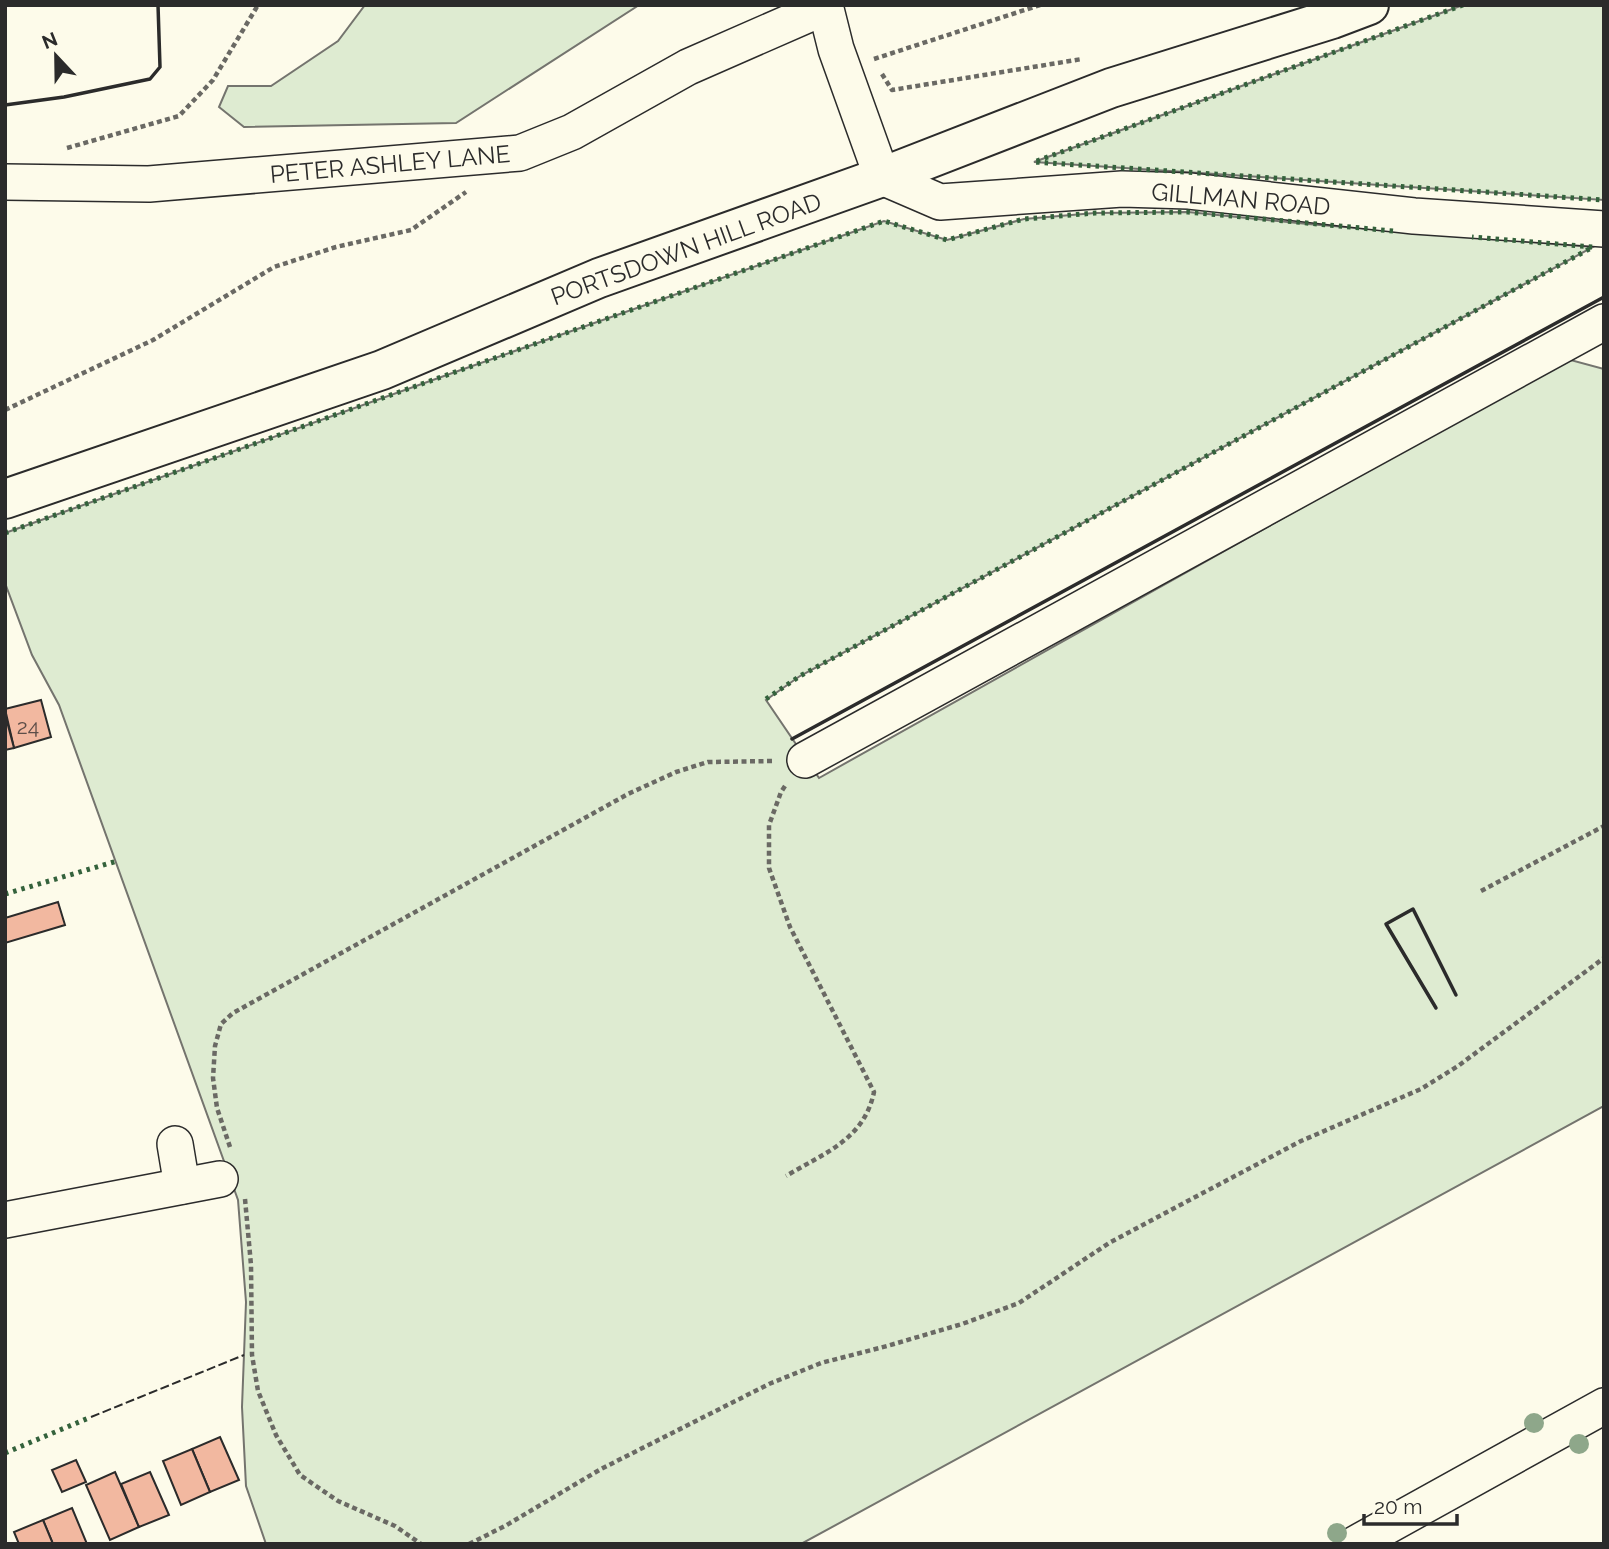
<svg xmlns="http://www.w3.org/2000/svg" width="1609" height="1549" viewBox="0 0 1609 1549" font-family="Raleway,sans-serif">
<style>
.green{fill:#deebd1;stroke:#74746e;stroke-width:2}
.building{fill:#f2b8a0;stroke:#2b2b2b;stroke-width:2}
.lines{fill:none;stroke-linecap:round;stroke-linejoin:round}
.minor-casing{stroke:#2b2b2b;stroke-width:38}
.major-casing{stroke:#2b2b2b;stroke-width:42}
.path{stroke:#6a6964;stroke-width:4.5;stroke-dasharray:5 3.5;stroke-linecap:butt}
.minor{stroke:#fdfbea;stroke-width:35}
.major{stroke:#fdfbea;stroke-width:38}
.hedge{stroke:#34623c;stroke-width:5;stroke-dasharray:3.5 5;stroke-linecap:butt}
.fence{stroke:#2b2b2b;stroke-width:2;stroke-dasharray:9 3.5;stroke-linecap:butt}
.wall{stroke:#2b2b2b;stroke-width:3.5}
.tree{fill:#8ea78a}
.labels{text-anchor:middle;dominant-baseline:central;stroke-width:5;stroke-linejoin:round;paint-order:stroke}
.number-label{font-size:21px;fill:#5d4e48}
.street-label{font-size:24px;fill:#2b2b2b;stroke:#fdfbea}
</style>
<rect width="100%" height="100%" fill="#fdfbea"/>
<g class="green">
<polygon points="365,5 639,5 456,123 244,127 219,107 228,86 271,86 338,41"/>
<polygon points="1463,5 1604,5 1604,200 1034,162"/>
<polygon points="1188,212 1308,224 1593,247 800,676 766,700 819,778 1567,359 1604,369 1604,1106 801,1544 266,1544 246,1486 242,1407 246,1302 238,1200 59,705 32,655 5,583 5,533 458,371 884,221 947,240 1024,219 1095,213"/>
</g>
<g class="building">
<polygon points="41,700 51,737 14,748 5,709"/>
<polygon points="5,714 14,748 5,750"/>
<polygon points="58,902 65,925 5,943 5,918"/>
<polygon points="220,1437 239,1480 210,1492 192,1449"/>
<polygon points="192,1449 210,1492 181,1505 163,1461"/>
<polygon points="76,1460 86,1482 62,1492 52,1470"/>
<polygon points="115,1472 139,1527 110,1540 86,1485"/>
<polygon points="150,1472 169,1515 139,1527 121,1484"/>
<polygon points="72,1508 87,1544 53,1544 43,1520"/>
<polygon points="43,1520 53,1544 19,1544 14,1532"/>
</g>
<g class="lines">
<defs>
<g id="minor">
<polyline points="825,5 836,49 882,177 940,202 1122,189 1189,191 1414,216 1604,229"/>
<polyline points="5,182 149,184 520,153 572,132 688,67 825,7"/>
<polyline points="805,760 1604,322"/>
<polyline points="175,1144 182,1186"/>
<polyline points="5,1220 220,1179"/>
<polyline points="1355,1544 1604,1406"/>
</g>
<polyline id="major" points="5,499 382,370 599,278 882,177 1111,88 1332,19 1369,5"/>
</defs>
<use href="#minor" class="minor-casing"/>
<use href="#major" class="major-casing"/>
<g class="path">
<polyline points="874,59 1040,5"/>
<polyline points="882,74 892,90 1082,59"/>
<polyline points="67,148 179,116 213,80 258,5"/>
<polyline points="5,410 153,340 274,267 336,247 411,230 466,192"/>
<path d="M785 786 781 792 769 825V868L790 927 874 1092C864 1140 824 1153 786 1176"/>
<polyline points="1481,891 1604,826"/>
<polyline points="230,1147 217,1108 213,1078 215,1046 221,1024 233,1013 628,794 676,772 708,762 775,761"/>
<polyline points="245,1199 251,1265 252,1355 258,1391 276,1435 300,1475 338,1501 395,1526 421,1544"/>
<polyline points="469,1544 505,1526 601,1469 769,1384 821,1363 887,1346 962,1324 1019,1303 1109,1243 1184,1203 1301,1141 1421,1089 1458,1066 1604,958"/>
</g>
<use href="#minor" class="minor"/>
<use href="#major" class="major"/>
<g class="hedge">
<polyline points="1463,5 1034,162 1604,200"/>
<polyline points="5,533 458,371 884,221 947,240 1024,219 1095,213 1188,212 1393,231"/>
<polyline points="766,699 800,676 1593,247 1472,237"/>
<polyline points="5,894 117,861"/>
<polyline points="5,1453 91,1417"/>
</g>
<polyline class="fence" points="91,1417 244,1355"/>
<g class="wall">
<polyline points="5,105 64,97 150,79 160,67 158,5"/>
<polyline points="792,739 1604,297"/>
<polyline points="1436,1008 1386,924 1413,909 1456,995"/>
</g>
</g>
<g class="tree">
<circle cx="1534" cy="1423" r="10"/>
<circle cx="1579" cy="1444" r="10"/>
<circle cx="1337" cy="1533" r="10"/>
</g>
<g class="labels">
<g class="number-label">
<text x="28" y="726">24</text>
</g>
<g class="street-label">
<text transform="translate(390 164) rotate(-5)">PETER ASHLEY LANE</text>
<text transform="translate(1241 199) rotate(5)">GILLMAN ROAD</text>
<text transform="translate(686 249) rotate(-20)">PORTSDOWN HILL ROAD</text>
</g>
</g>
<rect width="1609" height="1549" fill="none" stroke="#2b2b2b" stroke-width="14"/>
<g transform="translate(56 56) rotate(338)" stroke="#fdfbea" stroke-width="5" paint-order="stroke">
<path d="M0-5L12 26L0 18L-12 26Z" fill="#2b2b2b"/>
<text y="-10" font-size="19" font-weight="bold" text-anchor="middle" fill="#2b2b2b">N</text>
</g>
<path d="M1364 1514v10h93v-10" fill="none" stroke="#2b2b2b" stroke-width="3.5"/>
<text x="1374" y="1514" font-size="21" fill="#2b2b2b" stroke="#fdfbea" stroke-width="5" paint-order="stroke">20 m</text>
</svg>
